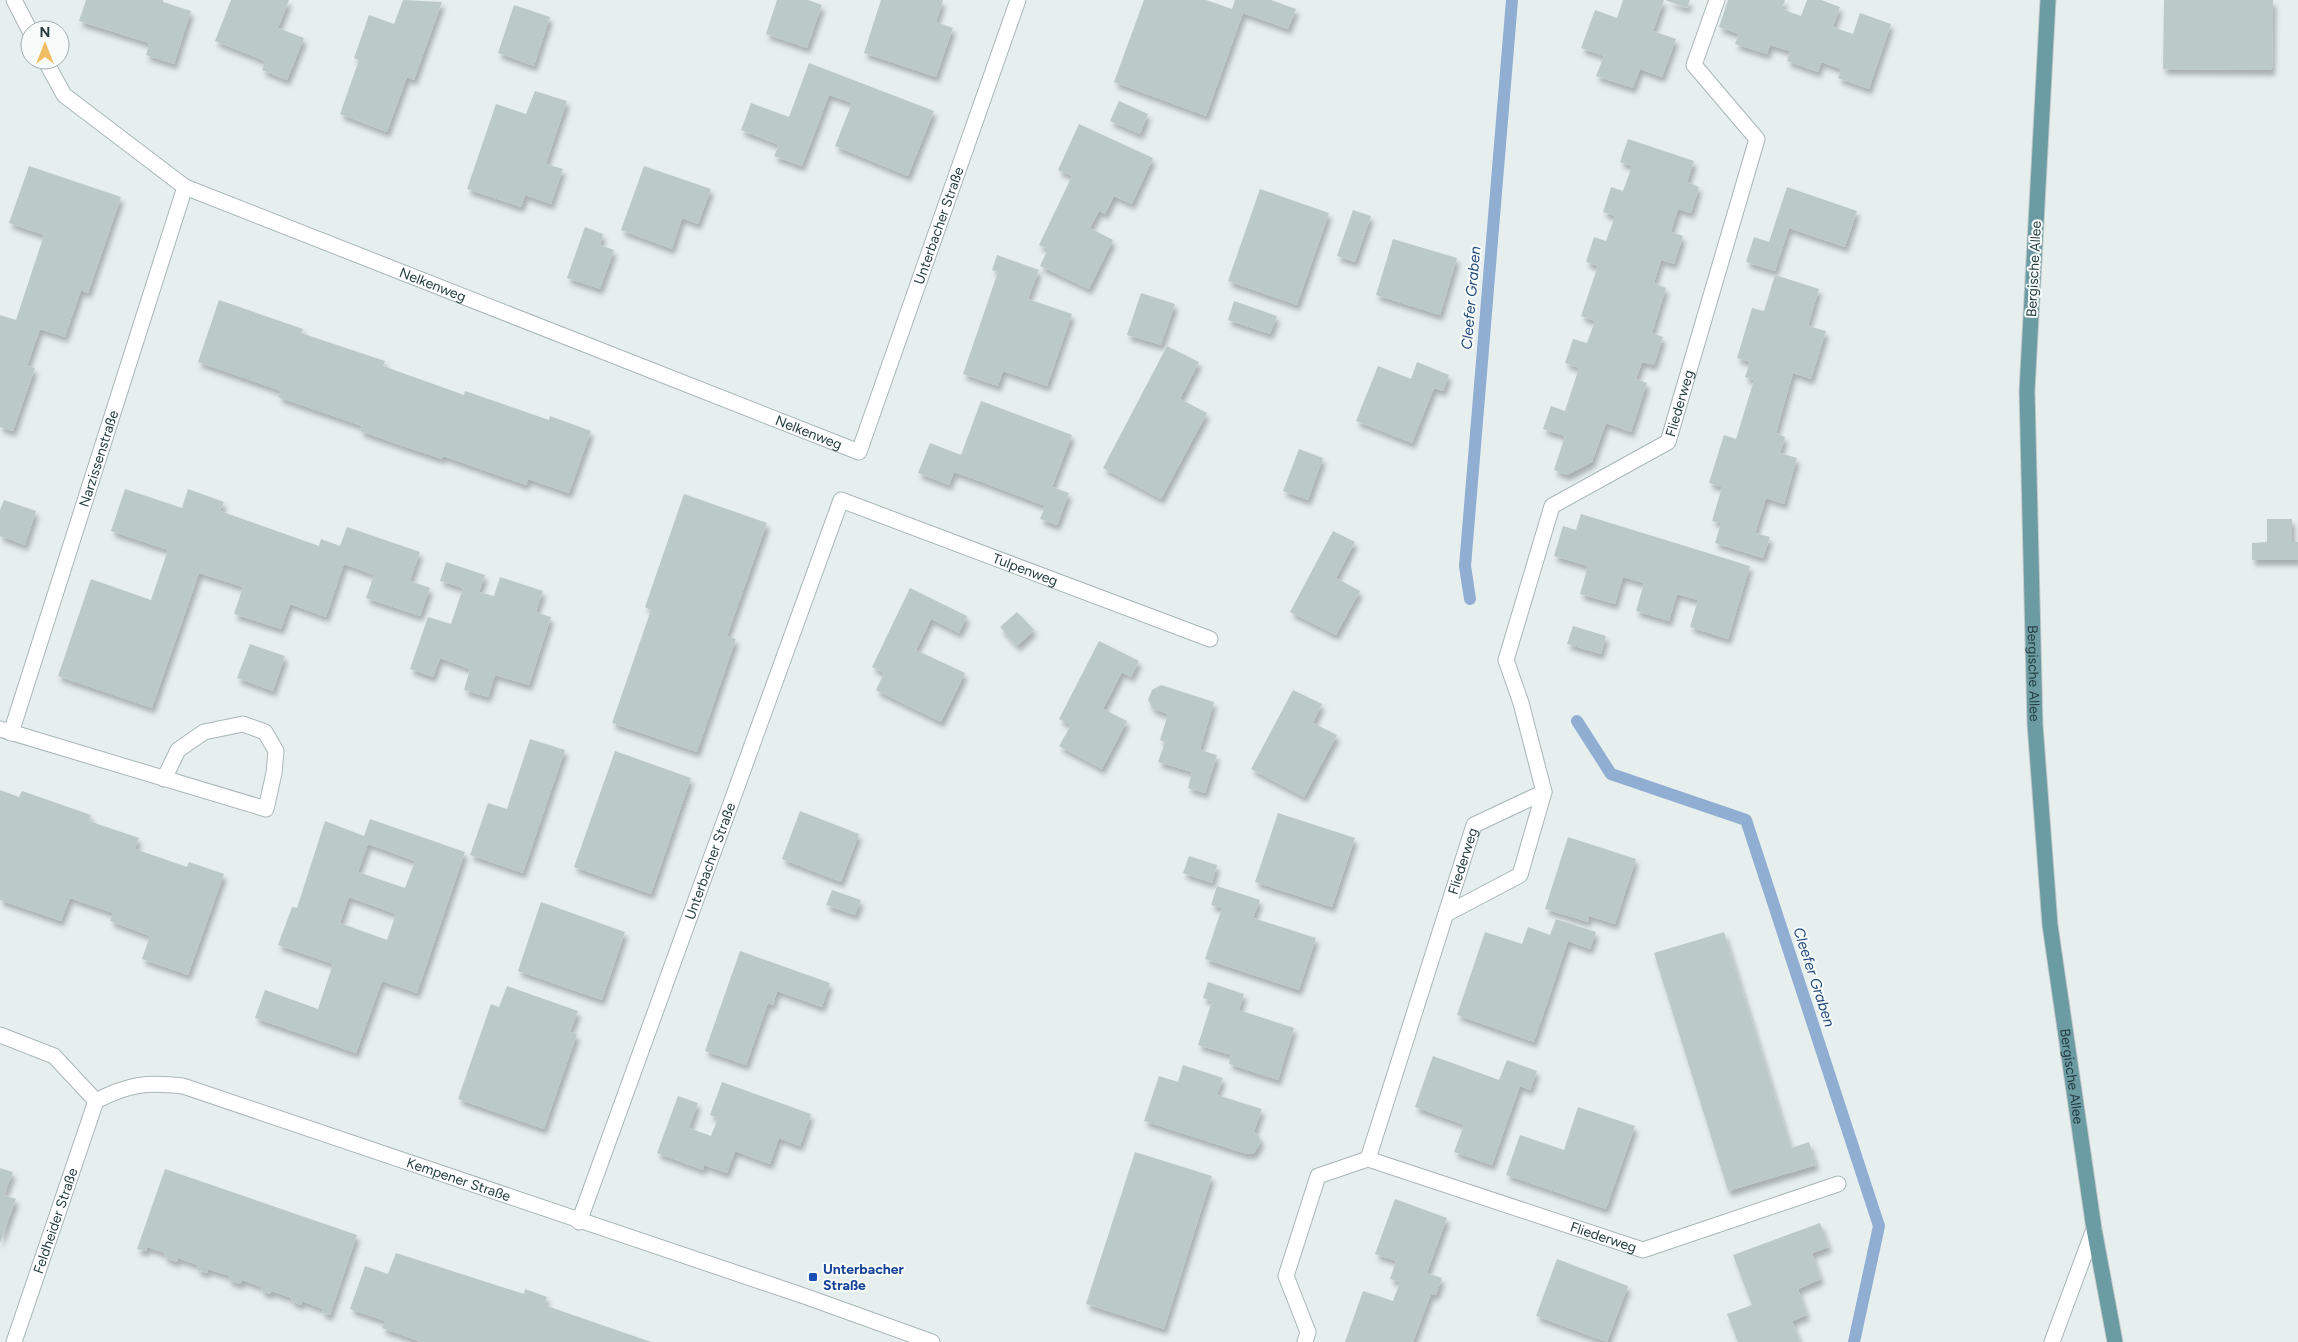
<svg xmlns="http://www.w3.org/2000/svg" width="2298" height="1342" viewBox="0 0 2298 1342" font-family="Figtree,sans-serif">
<style>
.lines{fill:none;stroke-linecap:round;stroke-linejoin:round}
.stream{stroke:#90add2;stroke-width:12}
.building{fill:#bbc9c9;fill-rule:evenodd;filter:url(#shadow)}
.minor-casing{stroke:#a8b6b7;stroke-width:17}
.major-casing{stroke:#c2c9ca;stroke-width:17}
.minor{stroke:#fff;stroke-width:15}
.major{stroke:#6b9ba3;stroke-width:15}
.transit-dot{fill:#1a4fb4;stroke:#f7fbfa;stroke-width:2}
.labels{text-anchor:middle;dominant-baseline:central;stroke-width:4;stroke-linejoin:round;paint-order:stroke}
.street-label{font-size:14px;fill:#253d41;stroke:#f7fbfa}
.transit-label{font-size:14px;font-weight:bold;fill:#164399;stroke:#f7fbfa;text-anchor:start}
.water-label{font-size:15px;font-style:italic;fill:#1f487d;stroke:#f7fbfa}
</style>
<defs>
<filter id="shadow"><feDropShadow dx="3" dy="5.5" stdDeviation="2.5" flood-color="#0004"/></filter>
</defs>
<rect width="100%" height="100%" fill="#e6efee"/>
<g class="lines">
<g class="stream">
<polyline points="1470,599 1465,566 1512,0"/>
<polyline points="1577,721 1611,774 1746,820 1879,1226 1854,1342"/>
</g>
</g>
<g class="building">
<polygon points="86,0 163,0 163,2 191,11 174,64 146,55 149,43 79,21"/>
<polygon points="231,0 289,0 278,28 304,38 287,80 262,70 265,61 215,41"/>
<polygon points="403,0 442,2 414,80 407,77 387,132 340,114 359,60 354,58 369,15 394,24"/>
<polygon points="777,0 808,0 822,5 807,48 766,34"/>
<polygon points="881,0 943,0 936,22 953,28 936,77 864,53"/>
<polygon points="1144,0 1206,0 1232,9 1235,0 1271,0 1296,9 1288,29 1243,13 1206,116 1114,82"/>
<polygon points="1623,0 1664,0 1653,31 1676,39 1662,77 1640,69 1633,88 1596,76 1604,56 1581,48 1595,10 1617,18"/>
<polygon points="1665,0 1690,0 1687,8"/>
<polygon points="1728,0 1785,0 1782,9 1801,16 1807,0 1821,0 1840,7 1833,27 1853,34 1860,13 1891,24 1869,89 1838,78 1841,69 1821,62 1818,72 1787,61 1790,51 1770,45 1767,54 1735,44 1739,34 1719,27"/>
<polygon points="2164,0 2273,0 2272,70 2163,69"/>
<polygon points="514,5 550,17 534,66 498,53"/>
<polygon points="809,63 934,111 908,176 835,146 852,103 829,95 802,166 774,156 779,145 741,130 751,103 789,117"/>
<polygon points="535,91 567,101 546,164 563,169 551,204 525,195 521,207 467,189 496,104 526,114"/>
<polygon points="1119,101 1148,114 1140,134 1110,121"/>
<polygon points="1079,124 1153,158 1132,204 1114,196 1105,214 1099,211 1090,228 1113,240 1089,289 1040,266 1048,249 1039,245 1072,176 1058,170"/>
<polygon points="1628,139 1694,161 1687,182 1699,187 1691,213 1678,209 1671,232 1683,236 1674,264 1661,260 1654,283 1666,288 1652,333 1663,337 1654,365 1642,362 1636,379 1647,383 1631,432 1606,423 1592,462 1567,475 1554,470 1565,436 1543,429 1551,406 1565,411 1579,368 1565,363 1573,339 1587,343 1595,321 1581,316 1598,266 1586,262 1594,237 1606,241 1615,216 1603,212 1611,187 1623,191 1632,166 1620,162"/>
<polygon points="29,166 121,197 88,293 81,290 65,337 40,329 27,366 35,368 13,431 0,427 0,315 16,320 44,235 9,223"/>
<polygon points="644,166 711,189 698,224 682,218 672,249 621,230"/>
<polygon points="1787,187 1857,211 1845,247 1789,228 1775,271 1746,262 1754,237 1769,242"/>
<polygon points="1260,189 1329,213 1297,305 1228,281"/>
<polygon points="1353,210 1371,216 1355,262 1337,256"/>
<polygon points="585,227 603,234 600,245 614,250 600,289 567,278"/>
<polygon points="1393,239 1457,258 1440,315 1376,295"/>
<polygon points="997,255 1039,270 1028,299 1072,314 1047,386 1003,371 998,386 963,374 998,272 992,270"/>
<polygon points="1775,275 1819,289 1808,326 1826,331 1811,379 1793,373 1776,433 1785,437 1780,453 1797,458 1784,504 1766,498 1755,533 1770,537 1763,558 1715,543 1721,523 1712,521 1722,487 1709,483 1724,435 1736,439 1754,380 1745,377 1750,362 1737,358 1752,308 1764,311"/>
<polygon points="1141,293 1175,304 1161,345 1127,335"/>
<polygon points="219,300 303,329 301,333 385,361 383,366 464,395 465,391 549,420 550,416 591,431 569,493 528,479 526,485 443,456 442,459 400,445 360,431 362,426 278,397 281,391 198,362"/>
<polygon points="1234,301 1277,316 1270,334 1228,320"/>
<polygon points="1167,346 1199,362 1180,399 1207,413 1161,499 1103,468"/>
<polygon points="1417,362 1449,375 1443,391 1434,388 1412,443 1356,421 1378,366 1411,379"/>
<polygon points="981,401 1072,435 1052,487 1069,493 1057,525 1040,519 1045,506 985,483 954,472 949,485 918,473 930,443 961,455"/>
<polygon points="1299,449 1323,458 1308,500 1283,491"/>
<polygon points="125,489 182,508 188,489 224,502 220,511 319,546 321,539 340,546 347,527 420,552 410,581 430,588 420,616 366,598 374,575 344,564 326,617 290,604 281,629 234,614 243,587 199,573 152,708 58,676 91,579 151,600 168,550 111,531"/>
<polygon points="684,494 767,523 727,636 736,639 697,752 612,723 651,610 645,607"/>
<polygon points="4,500 36,511 25,545 0,536 0,510"/>
<polygon points="1581,514 1750,566 1728,639 1690,627 1698,600 1677,594 1669,621 1636,611 1644,583 1623,577 1615,604 1580,594 1588,566 1554,556 1563,526 1576,530"/>
<polygon points="2267,519 2292,519 2292,542 2298,542 2298,560 2252,560 2252,543 2267,542"/>
<polygon points="1333,531 1355,542 1336,578 1360,591 1336,635 1290,612"/>
<polygon points="446,562 485,575 479,592 494,596 500,577 543,591 536,612 551,617 529,685 495,675 488,697 464,690 470,669 440,658 433,677 410,669 428,617 451,624 463,588 440,581"/>
<polygon points="910,588 967,616 959,633 931,619 916,650 965,673 941,722 876,690 884,673 872,667"/>
<polygon points="1017,612 1034,630 1017,646 1000,627"/>
<polygon points="1573,626 1606,636 1601,654 1567,644"/>
<polygon points="1099,641 1139,661 1131,677 1122,672 1103,709 1127,721 1102,769 1059,746 1071,725 1059,719"/>
<polygon points="250,644 285,656 273,691 237,678"/>
<polygon points="1161,685 1214,702 1200,750 1217,755 1205,793 1188,788 1192,772 1158,762 1165,742 1160,740 1168,714 1153,709 1148,700 1152,690"/>
<polygon points="1293,690 1322,704 1313,723 1337,735 1304,797 1251,769"/>
<polygon points="530,739 565,750 523,873 470,855 488,803 507,809"/>
<polygon points="615,751 691,778 651,894 574,867"/>
<polygon points="0,790 19,797 22,791 91,815 89,821 139,838 135,849 187,867 189,862 224,874 188,975 142,959 150,936 110,921 113,913 70,898 61,921 0,900"/>
<polygon points="800,811 859,834 841,882 782,859"/>
<polygon points="1278,813 1355,838 1332,907 1255,882"/>
<path d="M370 819 465 852 417 993 382 981 356 1053 255 1018 265 990 318 1009 333 964 278 945 292 907 297 908 325 821 364 836ZM368 844 415 861 405 888 358 872ZM349 897 396 914 387 940 340 923Z"/>
<polygon points="1568,837 1636,859 1615,924 1589,916 1588,922 1545,909"/>
<polygon points="1189,856 1217,865 1212,883 1183,873"/>
<polygon points="1217,886 1260,900 1253,918 1316,938 1299,990 1205,959 1222,908 1211,905"/>
<polygon points="832,890 861,900 855,915 826,905"/>
<polygon points="541,902 625,932 602,1000 518,971"/>
<polygon points="1556,919 1596,932 1590,949 1568,941 1534,1042 1457,1015 1485,932 1522,944 1528,927 1550,935"/>
<polygon points="1724,932 1791,1148 1809,1142 1816,1165 1728,1191 1654,953"/>
<polygon points="740,951 830,983 822,1007 777,991 773,1005 768,1003 746,1065 705,1051"/>
<polygon points="1208,982 1244,994 1239,1010 1294,1028 1278,1080 1229,1064 1231,1055 1198,1045 1212,1001 1203,998"/>
<polygon points="507,986 578,1011 570,1032 577,1034 544,1129 458,1099 491,1004 499,1007"/>
<polygon points="1433,1056 1499,1080 1507,1060 1537,1071 1530,1090 1520,1086 1492,1165 1454,1152 1464,1125 1415,1107"/>
<polygon points="1183,1065 1223,1078 1217,1095 1262,1109 1254,1132 1259,1136 1261,1142 1254,1153 1247,1154 1144,1121 1159,1076 1178,1082"/>
<polygon points="722,1082 811,1114 800,1146 779,1138 770,1164 735,1151 727,1173 704,1165 703,1170 657,1153 678,1096 698,1103 689,1128 711,1136 718,1118 710,1115"/>
<polygon points="1578,1107 1635,1126 1606,1209 1506,1175 1520,1135 1564,1150"/>
<polygon points="1135,1152 1212,1176 1164,1329 1086,1304"/>
<polygon points="0,1168 13,1172 4,1195 16,1199 0,1243"/>
<polygon points="165,1169 357,1235 330,1315 322,1313 323,1309 302,1301 301,1305 291,1301 292,1298 271,1291 270,1294 261,1291 262,1287 242,1280 240,1284 228,1280 230,1276 208,1269 207,1273 197,1270 198,1265 178,1258 177,1262 171,1260 164,1257 165,1253 147,1247 146,1251 137,1249"/>
<polygon points="1395,1199 1447,1218 1427,1273 1442,1278 1436,1295 1431,1294 1413,1342 1345,1342 1363,1291 1393,1301 1400,1282 1390,1279 1396,1261 1375,1254"/>
<polygon points="1820,1223 1829,1247 1812,1253 1821,1279 1798,1289 1807,1315 1792,1321 1800,1342 1738,1342 1727,1314 1752,1305 1733,1255"/>
<polygon points="396,1253 524,1294 525,1289 547,1297 544,1305 651,1342 421,1342 399,1334 382,1328 385,1321 350,1309 365,1266 388,1274"/>
<polygon points="1557,1259 1628,1286 1607,1342 1536,1316"/>
</g>
<g class="lines">
<defs>
<g id="minor">
<polyline points="14,0 30,31"/>
<path id="s1" d="M45 60 64 95 185 187 859 452 1018 0"/>
<polyline points="0,729 266,809 274,773 276,751 265,732 243,724 204,732 178,750 164,779"/>
<path id="s2" d="M11 733 185 187"/>
<path id="s3" d="M1446 914 1520 875 1544 792 1521 703 1506 660 1552 506 1668 442 1757 139 1694 65 1717 0"/>
<polyline points="0,1035 54,1056 96,1101"/>
<path id="s4" d="M96 1101C128 1084 147 1082 183 1086L807 1297 932 1342"/>
<path id="s5" d="M1368 1159 1643 1250 1838 1184"/>
<path id="s6" d="M579 1222 841 500 1210 639"/>
<path id="s7" d="M14 1342 96 1101"/>
<path id="s8" d="M1305 1342 1308 1332 1286 1276 1318 1176 1368 1159 1474 825 1544 792"/>
<polyline points="2052,1342 2094,1229"/>
</g>
<g id="major">
<path id="s9" d="M2048 0 2027 391 2035 724 2050 925 2094 1229 2115 1342"/>
</g>
</defs>
<use href="#minor" class="minor-casing"/>
<use href="#major" class="major-casing"/>
<use href="#minor" class="minor"/>
<use href="#major" class="major"/>
</g>
<rect class="transit-dot" x="808" y="1272" width="10" height="10" rx="2.5"/>
<g class="labels">
<g class="street-label">
<text stroke="none"><textPath href="#s1" startOffset="1156">Unterbacher Straße</textPath></text>
<text transform="translate(2034 269) rotate(-87)">Bergische Allee</text>
<text stroke="none"><textPath href="#s1" startOffset="458">Nelkenweg</textPath></text>
<text stroke="none"><textPath href="#s3" startOffset="641">Fliederweg</textPath></text>
<text stroke="none"><textPath href="#s1" startOffset="862">Nelkenweg</textPath></text>
<text stroke="none"><textPath href="#s2" startOffset="288">Narzissenstraße</textPath></text>
<text stroke="none"><textPath href="#s6" startOffset="965">Tulpenweg</textPath></text>
<text stroke="none"><textPath href="#s9" startOffset="674">Bergische Allee</textPath></text>
<text stroke="none"><textPath href="#s6" startOffset="384">Unterbacher Straße</textPath></text>
<text stroke="none"><textPath href="#s8" startOffset="541">Fliederweg</textPath></text>
<text stroke="none"><textPath href="#s9" startOffset="1079">Bergische Allee</textPath></text>
<text stroke="none"><textPath href="#s4" startOffset="381">Kempener Straße</textPath></text>
<text stroke="none"><textPath href="#s7" startOffset="128">Feldheider Straße</textPath></text>
<text stroke="none"><textPath href="#s5" startOffset="248">Fliederweg</textPath></text>
</g>
<g class="transit-label">
<text x="823" y="1269">Unterbacher<tspan x="823" dy="16">Straße</tspan></text>
</g>
<g class="water-label">
<text transform="translate(1471 298) rotate(-85)">Cleefer Graben</text>
<text transform="translate(1814 977) rotate(72)">Cleefer Graben</text>
</g>
</g>
<g transform="translate(45 45)"><circle r="24" fill="#f7fbfa" stroke="#a3afb0"/>
<path d="M0-4L9 19L0 12L-9 19Z" fill="#f0bd63"/>
<text y="-8" font-size="14" font-weight="bold" text-anchor="middle" fill="#253d41">N</text>
</g>
</svg>
